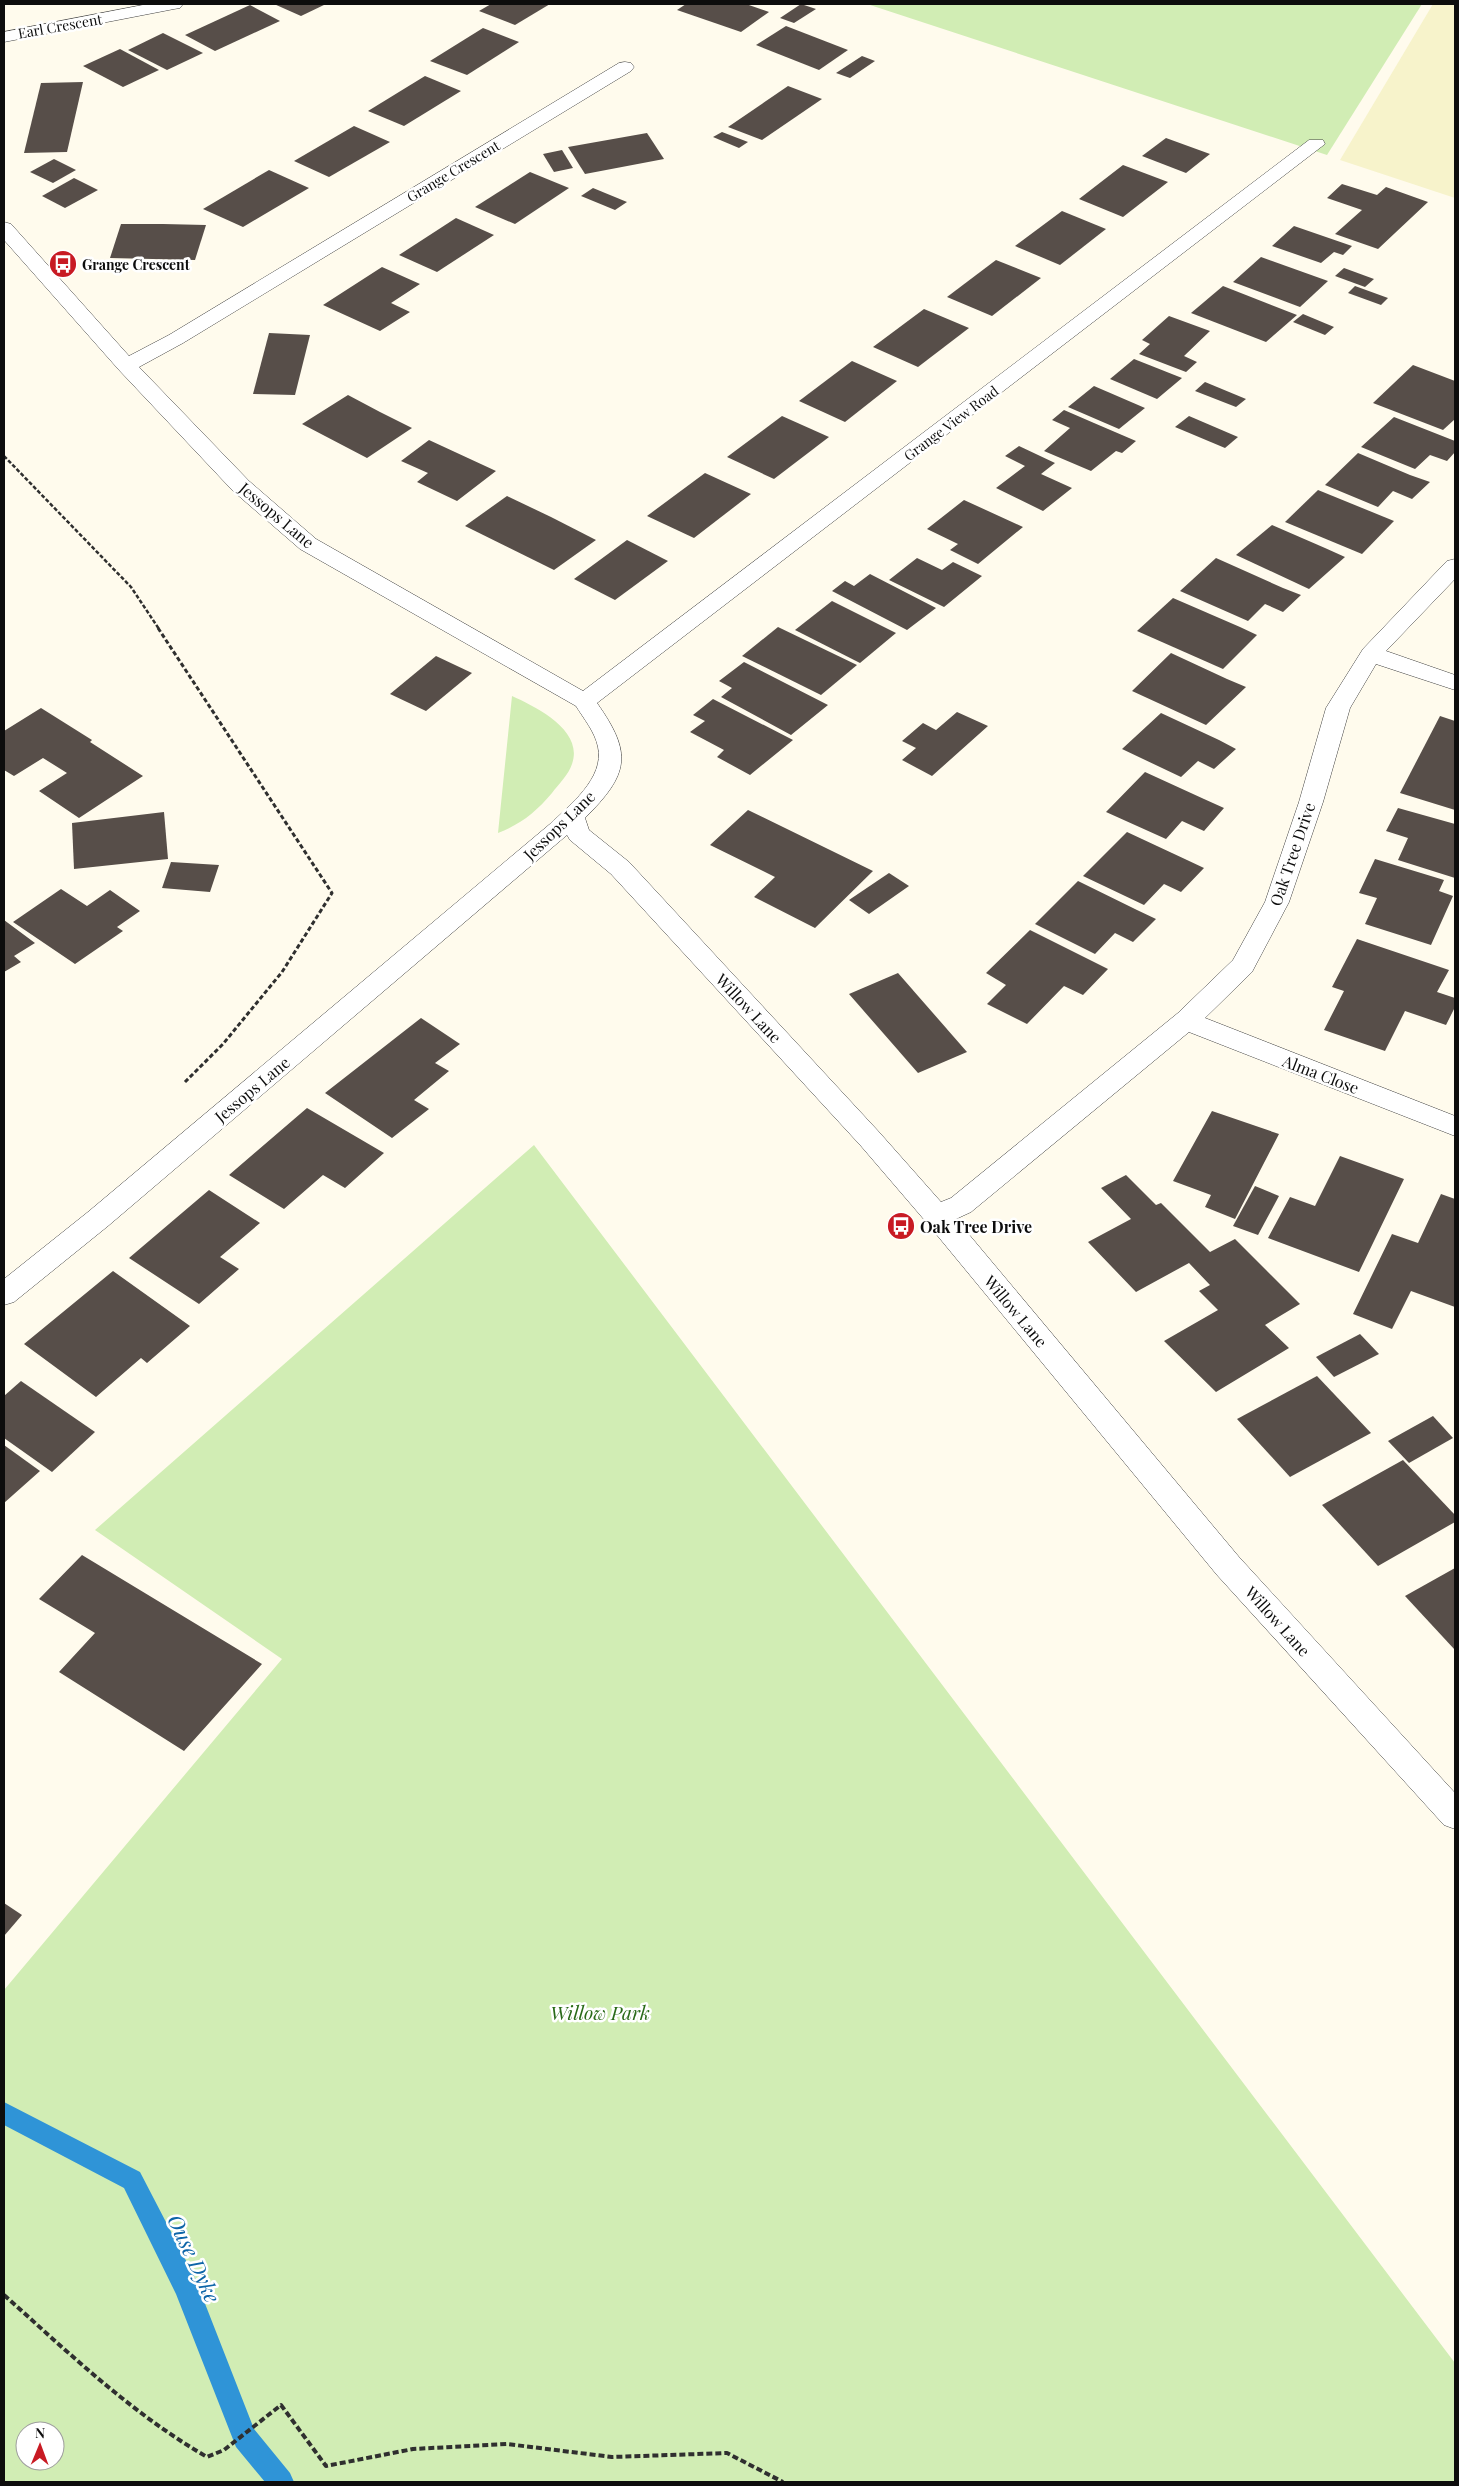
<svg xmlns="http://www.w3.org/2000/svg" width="1459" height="2486" viewBox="0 0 1459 2486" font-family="'Playfair Display',serif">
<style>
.farmland{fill:#f7f3cb}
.green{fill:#d1edb4;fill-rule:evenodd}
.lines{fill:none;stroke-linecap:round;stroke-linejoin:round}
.stream{fill:#2f94d7;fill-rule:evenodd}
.building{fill:#574e49}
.street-casing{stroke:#404040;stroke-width:1}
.path-far2{stroke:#2f2f2f;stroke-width:2.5;stroke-dasharray:4 2;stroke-linecap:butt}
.path-far1{stroke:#2f2f2f;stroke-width:3;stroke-dasharray:4.5 2.5;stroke-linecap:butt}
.path{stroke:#2f2f2f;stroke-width:4;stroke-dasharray:6 3;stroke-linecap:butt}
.street{fill:#fff;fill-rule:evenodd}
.labels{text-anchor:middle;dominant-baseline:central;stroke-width:5;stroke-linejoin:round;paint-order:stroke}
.far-street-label{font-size:14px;fill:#0d0d0d;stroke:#fff}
.far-poi-label{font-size:14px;font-weight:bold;fill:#0d0d0d;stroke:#fff;text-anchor:start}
.street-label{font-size:16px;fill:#0d0d0d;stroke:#fff}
.poi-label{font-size:16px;font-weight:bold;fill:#0d0d0d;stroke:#fff;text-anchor:start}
.near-park-label{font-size:19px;font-style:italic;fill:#296a18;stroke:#fff}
.near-water-label{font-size:21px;font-style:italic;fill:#0d65a8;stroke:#fff}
</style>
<rect width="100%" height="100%" fill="#fffbed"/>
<polygon class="farmland" points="1433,4 1455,4 1455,198 1340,160"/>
<g class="green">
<polygon points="867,4 1422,4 1327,155"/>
<path d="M512 696C536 707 584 730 572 764 569 774 558 785 552 793 536 812 521 824 498 833Z"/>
<path d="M534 1145 1455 2363V2482H4V1990L282 1659 95 1530ZM25 2431H55V2461H25Z"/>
</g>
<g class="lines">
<polygon class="stream" points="4,2102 140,2172 195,2278 254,2429 290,2473 294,2482 265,2482 236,2447 176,2294 124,2188 4,2125"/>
</g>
<g class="building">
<polygon points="274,4 326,4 301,16"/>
<polygon points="491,4 550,4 515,25 479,11"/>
<polygon points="686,4 746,4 769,12 741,32 677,10"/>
<polygon points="801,4 816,9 794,23 780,18"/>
<polygon points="250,5 280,21 215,51 185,35"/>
<polygon points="786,26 848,50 819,70 756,45"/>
<polygon points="483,28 519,42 467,75 430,61"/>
<polygon points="163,33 203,53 167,70 128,50"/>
<polygon points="120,49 159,70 123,87 83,66"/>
<polygon points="862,56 875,61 850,78 836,73"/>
<polygon points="425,76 461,91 404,126 368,111"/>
<polygon points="83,82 67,152 24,153 41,83"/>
<polygon points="788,86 822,99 762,140 728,127"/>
<polygon points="354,126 390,142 329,177 294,161"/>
<polygon points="722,132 748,142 739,148 713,137"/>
<polygon points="647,133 664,159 585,174 568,147"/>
<polygon points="1166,138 1210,154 1186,173 1142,156"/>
<polygon points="562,150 573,168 554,172 543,154"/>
<polygon points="54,159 76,170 53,183 30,172"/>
<polygon points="1123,165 1168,182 1123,217 1079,199"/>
<polygon points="269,170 309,188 243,227 203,209"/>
<polygon points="530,172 569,188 515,224 475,207"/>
<polygon points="74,178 98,190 65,208 42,196"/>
<polygon points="1342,184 1377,195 1386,187 1428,202 1378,249 1335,234 1362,210 1327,198"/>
<polygon points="593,188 627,202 615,210 581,196"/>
<polygon points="1062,211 1106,229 1060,265 1015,246"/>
<polygon points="456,218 494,235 437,272 399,255"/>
<polygon points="121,224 163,224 206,225 195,260 110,258"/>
<polygon points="1294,226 1352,246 1343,255 1334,252 1321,263 1272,246"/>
<polygon points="1261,257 1328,281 1300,307 1233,282"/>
<polygon points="996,260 1041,278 992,316 947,297"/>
<polygon points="382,267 420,284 391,303 410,312 380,331 323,305"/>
<polygon points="1344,268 1374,279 1365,287 1335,276"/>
<polygon points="1223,286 1297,315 1266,342 1191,313"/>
<polygon points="1355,286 1388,298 1381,305 1348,293"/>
<polygon points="924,309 969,328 918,367 873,347"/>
<polygon points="1303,314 1334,327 1325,335 1293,322"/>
<polygon points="1169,316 1210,331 1184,356 1197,362 1186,372 1139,354 1150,344 1142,340"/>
<polygon points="269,333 310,335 295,395 253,394"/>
<polygon points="1134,359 1182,378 1157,399 1110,379"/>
<polygon points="852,361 897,381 845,422 799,401"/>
<polygon points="1413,365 1455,381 1455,419 1443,430 1373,403"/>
<polygon points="1205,382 1246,399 1236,407 1195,391"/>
<polygon points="1094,386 1145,408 1119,429 1068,407"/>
<polygon points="348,395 380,412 412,428 367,458 302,424"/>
<polygon points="1064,410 1094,423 1136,441 1122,453 1116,451 1091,471 1044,451 1070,428 1052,420"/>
<polygon points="782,416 829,437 774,479 727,457"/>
<polygon points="1189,416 1238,437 1225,448 1175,427"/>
<polygon points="1394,417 1455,441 1455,452 1447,461 1430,455 1415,469 1361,447"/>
<polygon points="429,440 496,471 457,501 417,482 428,473 401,461"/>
<polygon points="1019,446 1055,463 1041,474 1072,488 1043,511 996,488 1025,466 1005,456"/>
<polygon points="1358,453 1410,475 1430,482 1412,499 1393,491 1378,507 1325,485"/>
<polygon points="705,473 751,494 694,538 647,516"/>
<polygon points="1318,490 1372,512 1394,521 1362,554 1285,522"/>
<polygon points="507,496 551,517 596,540 554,570 465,526"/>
<polygon points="964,500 1023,527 978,564 950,550 958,544 927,529"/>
<polygon points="1272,525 1325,548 1345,557 1309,589 1236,555"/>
<polygon points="627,540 668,561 615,600 574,579"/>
<polygon points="917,558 942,570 953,562 982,576 944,607 889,580"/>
<polygon points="1216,558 1283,588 1301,595 1283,612 1265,604 1248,621 1180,591"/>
<polygon points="870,574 936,608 907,630 832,591 845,581 854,586"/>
<polygon points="1173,598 1240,627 1257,635 1223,669 1137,631"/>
<polygon points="832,601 896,633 860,663 795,630"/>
<polygon points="778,627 857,665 821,695 742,656"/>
<polygon points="1171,653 1227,679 1246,687 1206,725 1132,691"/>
<polygon points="436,656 472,673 426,711 390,694"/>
<polygon points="744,662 828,705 791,735 721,697 732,688 719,681"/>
<polygon points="713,699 793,740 750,775 717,757 724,750 690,732 705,721 693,715"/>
<polygon points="41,708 92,740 90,742 143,776 79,818 39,791 67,773 43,758 14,776 4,770 4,731"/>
<polygon points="957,712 988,726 932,776 902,760 916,748 902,741 923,723 936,730"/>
<polygon points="1161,713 1219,740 1236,749 1214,769 1198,761 1181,777 1122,749"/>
<polygon points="1440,716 1455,721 1455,810 1400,793"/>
<polygon points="1145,772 1204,799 1224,808 1204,831 1182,821 1166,839 1106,812"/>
<polygon points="1398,808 1455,824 1455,878 1398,860 1408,838 1386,831"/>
<polygon points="748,810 873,871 815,928 754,897 775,877 710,845"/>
<polygon points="164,812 168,859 74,869 72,823"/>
<polygon points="1127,832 1187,860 1204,868 1181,892 1164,884 1144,905 1083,876"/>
<polygon points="1375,859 1444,880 1439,891 1453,896 1431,945 1365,924 1377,898 1359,893"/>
<polygon points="171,862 219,865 210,892 162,888"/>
<polygon points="889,873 909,886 869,914 849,900"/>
<polygon points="1078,881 1137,910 1156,919 1133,942 1115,933 1095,954 1035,924"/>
<polygon points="61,889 87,906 110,890 140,911 117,927 123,931 75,964 13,922"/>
<polygon points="4,920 35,943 14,956 21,962 4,972"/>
<polygon points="1030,930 1108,969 1083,995 1064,986 1027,1024 987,1004 1006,985 986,973"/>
<polygon points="1357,939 1449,970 1437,992 1455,998 1455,1007 1446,1025 1405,1011 1385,1051 1324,1030 1344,991 1332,987"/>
<polygon points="898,973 967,1052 918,1073 849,994"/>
<polygon points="421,1018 460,1044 435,1063 449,1071 414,1100 429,1109 392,1138 325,1093"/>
<polygon points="307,1108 384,1153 345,1188 323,1175 284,1209 229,1175"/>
<polygon points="1212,1111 1279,1134 1235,1219 1205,1207 1211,1195 1173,1181"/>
<polygon points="1340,1156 1404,1179 1359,1272 1268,1238 1290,1197 1315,1206"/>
<polygon points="1126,1175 1156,1205 1161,1203 1210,1252 1235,1239 1300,1304 1265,1325 1289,1348 1216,1392 1164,1341 1218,1310 1199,1291 1210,1285 1189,1263 1136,1292 1088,1242 1131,1219 1101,1188"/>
<polygon points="1255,1186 1279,1196 1258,1235 1233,1226"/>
<polygon points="209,1190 260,1223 220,1257 239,1269 199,1304 129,1258"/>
<polygon points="1441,1194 1455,1199 1455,1307 1411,1291 1392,1329 1353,1314 1392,1234 1418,1243"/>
<polygon points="113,1271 190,1326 147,1363 141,1358 96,1397 24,1344"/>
<polygon points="1360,1334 1379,1354 1334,1377 1316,1357"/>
<polygon points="1317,1376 1371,1433 1290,1477 1237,1419"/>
<polygon points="21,1381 95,1432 52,1472 4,1438 4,1396"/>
<polygon points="1433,1416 1453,1438 1409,1463 1388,1441"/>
<polygon points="4,1445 40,1471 4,1503"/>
<polygon points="1403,1460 1455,1515 1455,1522 1378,1566 1322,1505"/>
<polygon points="82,1555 262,1664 184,1751 59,1672 95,1633 39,1599"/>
<polygon points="1455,1568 1455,1650 1405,1596"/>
<polygon points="4,1903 22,1915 4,1936"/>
</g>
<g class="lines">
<defs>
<g id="street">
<polygon points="148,4 183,4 180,8 174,9 4,42 4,32"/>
<path d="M625 62 631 63 634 67 631 71 183 343 139 367 249 481 316 539 583 691 1309 140H1323L1325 144 597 703C633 754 629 774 585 818L589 830 629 862 879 1132 941 1202 951 1198 1178 1013 1233 960 1265 902 1299 802 1326 708 1363 649 1447 561 1455 559V579L1386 651 1455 675V690L1376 664 1350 708 1323 802 1289 902 1252 972 1205 1018 1455 1116V1136L1189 1032 971 1212 956 1219 1239 1557 1455 1793V1829L1444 1825 1217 1575 927 1223 861 1146 611 874 570 840 567 835 108 1226 14 1302 4 1305V1279L88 1212 550 824C569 806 605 778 598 747 595 732 584 719 576 706L300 549 233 491 119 370 4 240V222L11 224 129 356 169 335 619 63Z"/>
</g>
</defs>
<use href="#street" class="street-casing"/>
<polyline class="path-far2" points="4,456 131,587 159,629"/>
<polyline class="path-far1" points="158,628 332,893 282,972 223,1044 185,1082"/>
<path class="path" d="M4 2295C69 2353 131 2413 207 2457L224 2450 281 2405 326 2466 413 2449 507 2444 612 2457 727 2453 783 2482"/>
<use href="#street" class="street"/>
</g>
<defs>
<symbol id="bus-disc" viewBox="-11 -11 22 22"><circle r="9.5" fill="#c81a23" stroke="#fff"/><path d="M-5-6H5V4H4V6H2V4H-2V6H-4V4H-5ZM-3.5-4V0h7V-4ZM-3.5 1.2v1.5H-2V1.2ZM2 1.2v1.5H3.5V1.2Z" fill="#fff"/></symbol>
</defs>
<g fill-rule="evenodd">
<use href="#bus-disc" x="47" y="248" width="32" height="32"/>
<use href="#bus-disc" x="885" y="1210" width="32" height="32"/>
</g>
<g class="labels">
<g class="far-street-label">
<text transform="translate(60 26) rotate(-10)">Earl Crescent</text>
<text transform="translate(453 171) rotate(-31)">Grange Crescent</text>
<text transform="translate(951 423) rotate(-37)">Grange View Road</text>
</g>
<g class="far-poi-label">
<text x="82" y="264">Grange Crescent</text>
</g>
<g class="street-label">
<text transform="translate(277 515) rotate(40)">Jessops Lane</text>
<text transform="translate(559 825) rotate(-44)">Jessops Lane</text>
<text transform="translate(1292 854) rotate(-71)">Oak Tree Drive</text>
<text transform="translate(749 1008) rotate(47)">Willow Lane</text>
<text transform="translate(1321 1074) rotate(21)">Alma Close</text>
<text transform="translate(252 1089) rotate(-40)">Jessops Lane</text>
<text transform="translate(1016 1311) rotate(50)">Willow Lane</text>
<text transform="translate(1278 1621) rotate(48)">Willow Lane</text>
</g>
<g class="poi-label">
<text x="920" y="1226">Oak Tree Drive</text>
</g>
<g class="near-park-label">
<text x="600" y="2012">Willow Park</text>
</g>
<g class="near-water-label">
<text transform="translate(195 2258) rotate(65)">Ouse Dyke</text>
</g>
</g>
<rect width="1459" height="2486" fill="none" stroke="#0d0d0d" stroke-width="10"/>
<g transform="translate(40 2446) rotate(1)"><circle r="24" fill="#ffffff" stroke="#9e9e9e"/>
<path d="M0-4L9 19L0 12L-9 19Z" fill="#c81a23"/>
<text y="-8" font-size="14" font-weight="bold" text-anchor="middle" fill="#0d0d0d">N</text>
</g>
</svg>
